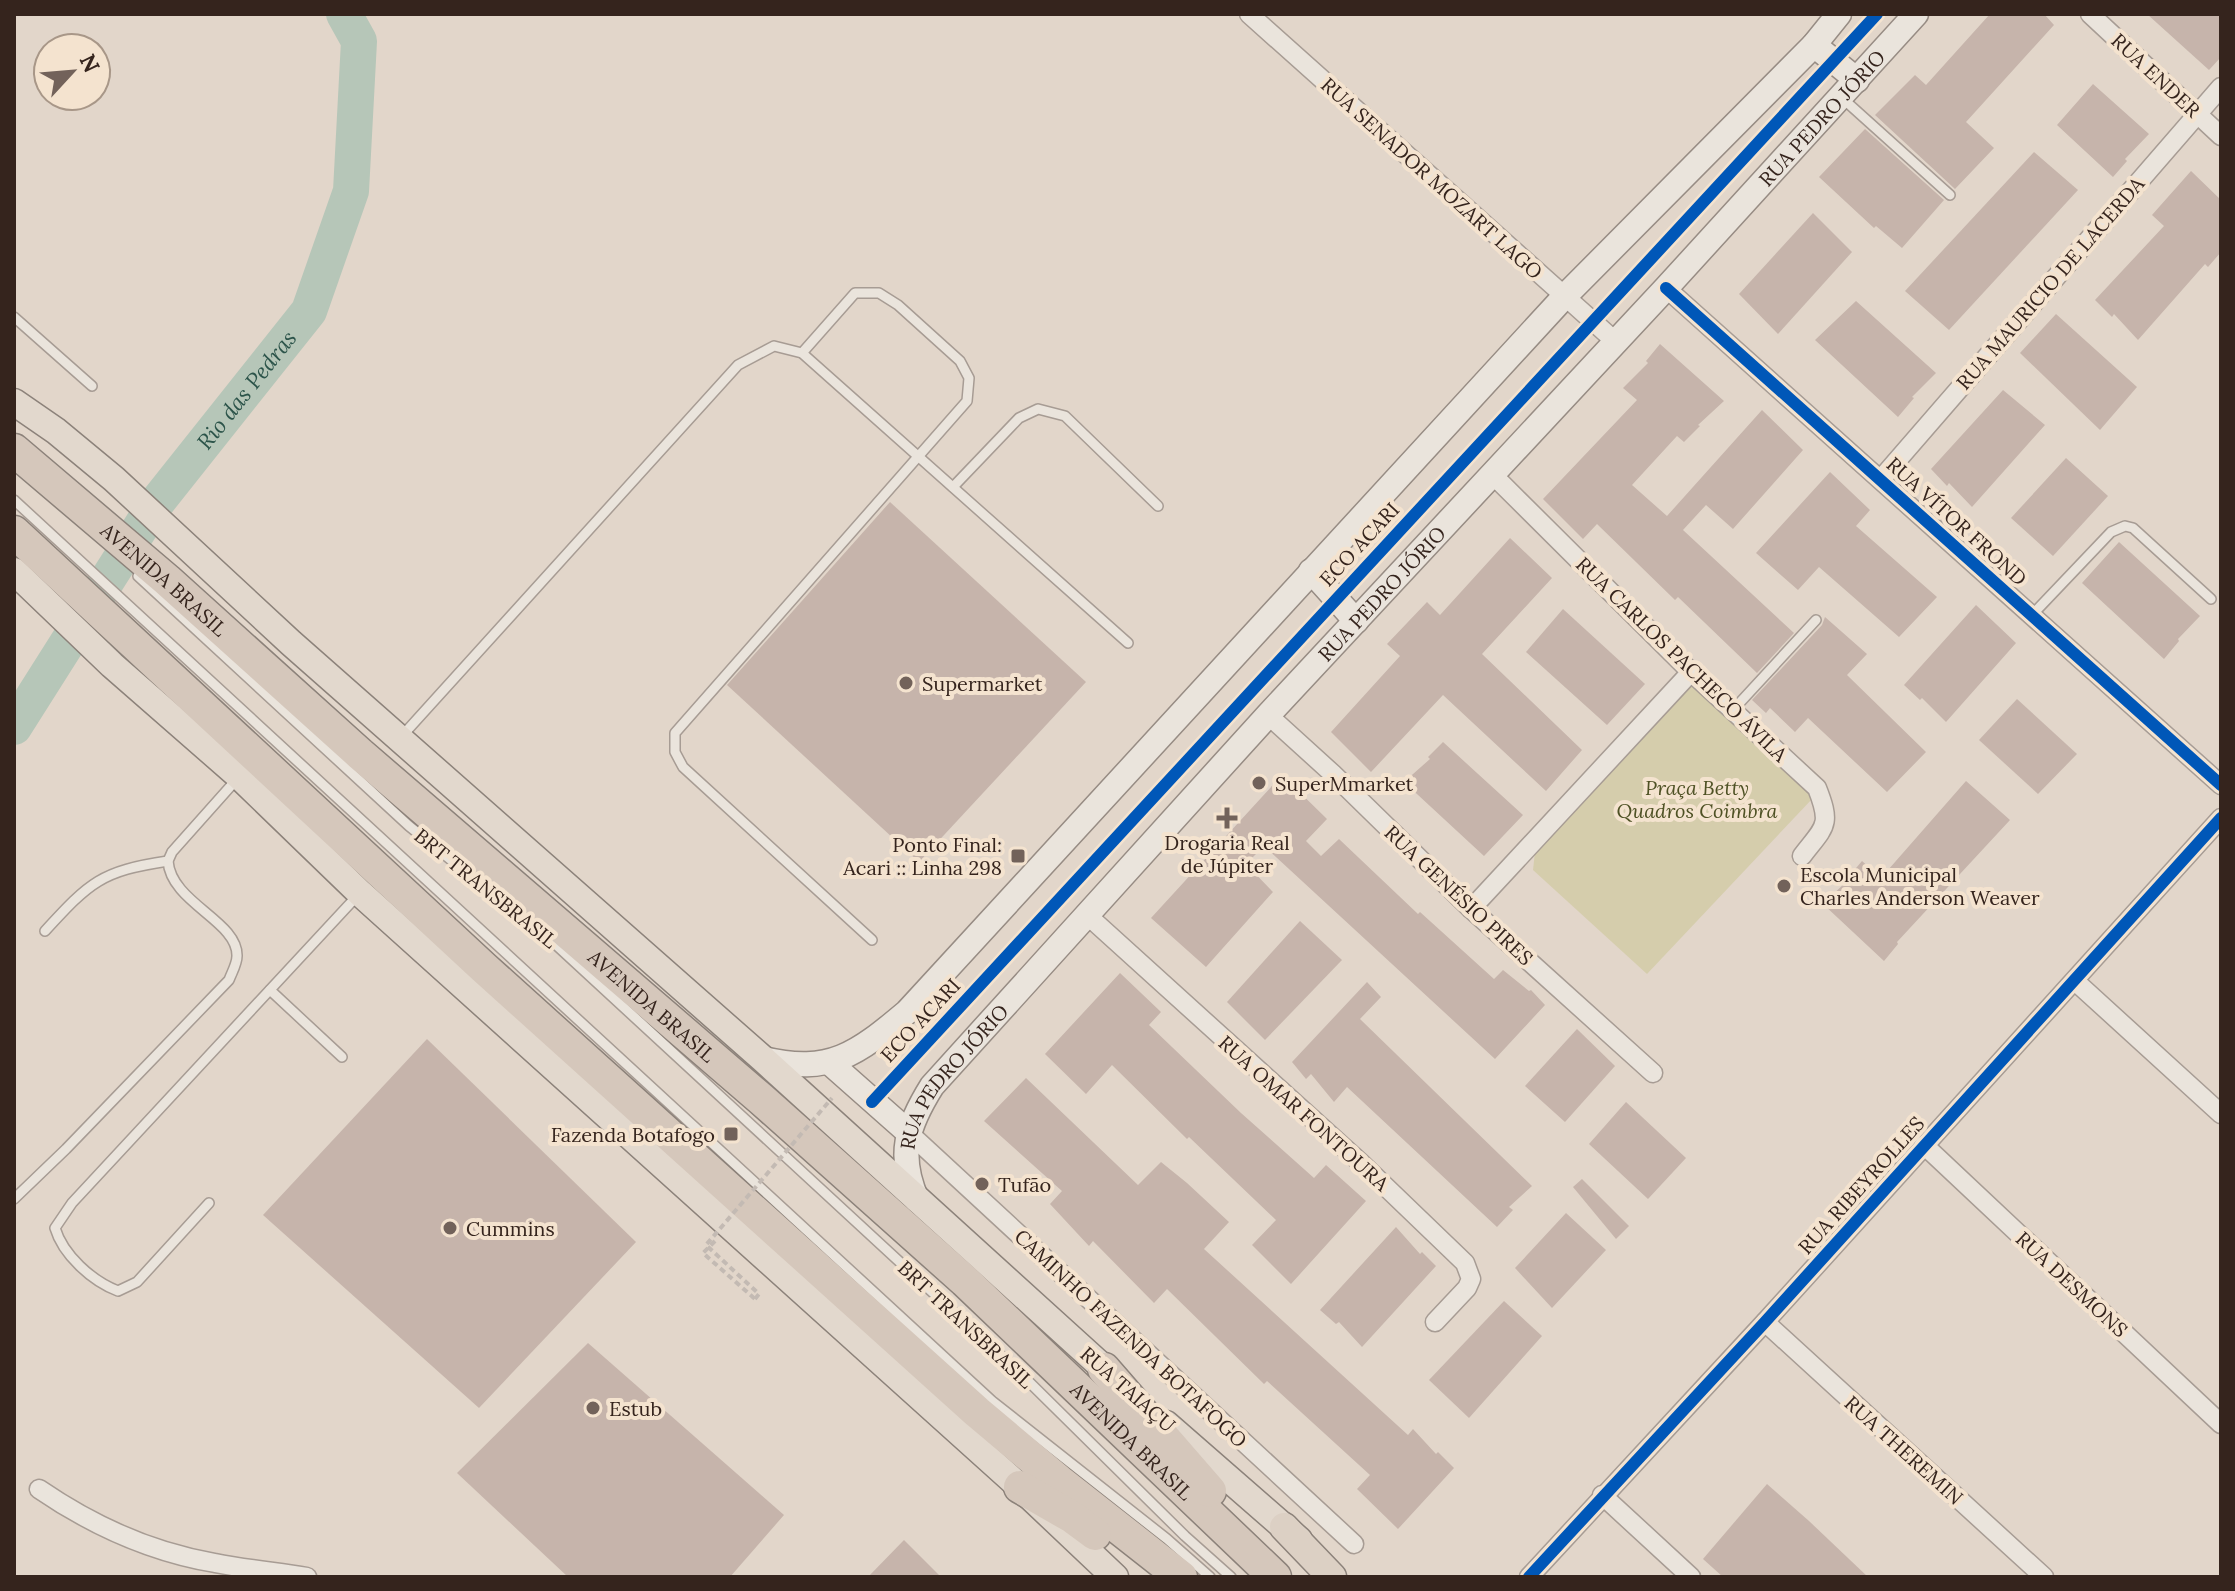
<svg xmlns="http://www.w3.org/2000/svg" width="2235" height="1591" viewBox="0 0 2235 1591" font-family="Lora,serif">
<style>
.green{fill:#d5cdac}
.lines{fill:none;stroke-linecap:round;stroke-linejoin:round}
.river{stroke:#b6c6b8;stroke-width:36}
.building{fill:#c6b4ab}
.service-casing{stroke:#a79c94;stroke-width:12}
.minor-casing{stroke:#a79c94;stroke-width:21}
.secondary-casing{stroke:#978c84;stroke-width:27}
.primary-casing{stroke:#8c827a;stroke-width:29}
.trunk-casing{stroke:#8c827a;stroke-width:31}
.motorway-casing{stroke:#8c827a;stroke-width:35}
.path{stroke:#c3bab3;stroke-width:4;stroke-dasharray:6 4;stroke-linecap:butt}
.service{stroke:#eae4dc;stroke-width:9}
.minor{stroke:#eae4dc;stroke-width:18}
.secondary{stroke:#eae4dc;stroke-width:24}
.primary{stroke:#e2d8cd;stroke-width:26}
.trunk{stroke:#dcd0c4;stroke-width:28}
.motorway{stroke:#d5c7bb;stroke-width:32}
.path-bridge{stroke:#c3bab3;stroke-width:4;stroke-dasharray:6 4;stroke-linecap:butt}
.cycleway-casing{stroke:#f4e3cf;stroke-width:17}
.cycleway{stroke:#0057b8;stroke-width:12}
.poi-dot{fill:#72625a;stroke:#f4e3cf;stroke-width:3}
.labels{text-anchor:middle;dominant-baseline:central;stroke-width:8;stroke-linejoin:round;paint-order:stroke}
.street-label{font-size:20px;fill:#35241d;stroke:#f4e3cf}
.poi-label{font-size:20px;fill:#35241d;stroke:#f4e3cf;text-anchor:start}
.park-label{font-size:20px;font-style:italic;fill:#4e5124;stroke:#f4e3cf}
.water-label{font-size:22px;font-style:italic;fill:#2c544a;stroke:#f4e3cf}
</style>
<rect width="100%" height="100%" fill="#e2d6ca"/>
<polygon class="green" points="1687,684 1702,688 1805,784 1813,798 1647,974 1533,870 1535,852"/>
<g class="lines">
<path class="river" id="s1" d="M14 727 154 506 309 311 351 191 359 41 344 14"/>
</g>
<g class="building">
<polygon points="1990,14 2044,14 2054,25 1966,122 1994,148 1955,189 1875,115 1915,75 1926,85"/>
<polygon points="2147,14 2221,14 2221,57 2209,70"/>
<polygon points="2093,84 2149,134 2125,159 2127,161 2113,177 2057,125"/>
<polygon points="1865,129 1944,200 1902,248 1876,226 1874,228 1819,177"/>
<polygon points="2034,152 2078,190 1949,330 1905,291"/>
<polygon points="2191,171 2221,200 2221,252 2208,267 2205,264 2138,340 2114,314 2112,317 2095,300 2164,226 2152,215"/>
<polygon points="1813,213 1852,252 1778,334 1739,294"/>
<polygon points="1856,301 1936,373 1912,397 1914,398 1898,417 1815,340"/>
<polygon points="2056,314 2137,387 2100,430 2020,353"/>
<polygon points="1660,344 1724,401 1698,425 1700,426 1684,442 1677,436 1632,485 1667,516 1762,410 1803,450 1733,529 1706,505 1683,530 1794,633 1757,673 1678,597 1675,600 1597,524 1583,539 1543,499 1637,400 1623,388 1648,363 1646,361"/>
<polygon points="2003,390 2045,425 1972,507 1949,483 1947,486 1931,469"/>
<polygon points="2066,458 2108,496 2053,556 2011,518"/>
<polygon points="1830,472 1870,510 1856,526 1937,597 1899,637 1819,567 1798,590 1756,553"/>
<polygon points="890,502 1086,682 919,862 727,685"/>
<polygon points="1510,538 1552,578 1482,654 1582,750 1546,791 1443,695 1371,772 1331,732 1400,656 1387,644 1427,602 1440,615"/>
<polygon points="2119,542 2200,616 2178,639 2179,641 2164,659 2082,583"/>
<polygon points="1976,605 2016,643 1946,722 1922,698 1920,700 1904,685"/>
<polygon points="1563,609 1645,684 1607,725 1526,652"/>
<polygon points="1825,617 1867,654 1847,675 1926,752 1887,792 1808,718 1795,732 1770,708 1766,713 1752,700 1822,625"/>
<polygon points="2017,699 2077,754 2038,794 1979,740"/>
<polygon points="1443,742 1523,815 1484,856 1404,782 1430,759 1428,757"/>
<polygon points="1282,775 1327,819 1306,841 1321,856 1339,839 1418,914 1420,912 1494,979 1503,970 1529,991 1531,990 1545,1005 1495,1059 1264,846 1246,864 1273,892 1206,967 1151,918"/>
<polygon points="1966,781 2010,820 1897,942 1898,944 1884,961 1823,904 1847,881 1846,880 1862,861 1881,878"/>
<polygon points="1300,921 1342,960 1265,1040 1227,1002"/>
<polygon points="1120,973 1161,1012 1149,1025 1241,1113 1314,1178 1326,1165 1366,1201 1291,1284 1252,1245 1276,1220 1189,1137 1187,1139 1112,1065 1086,1094 1045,1054"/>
<polygon points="1367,982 1381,997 1360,1019 1532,1186 1509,1207 1513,1210 1497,1227 1347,1087 1334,1102 1311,1074 1306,1079 1292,1062"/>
<polygon points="1577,1029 1615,1066 1565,1122 1525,1086"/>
<polygon points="427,1039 636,1242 479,1408 263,1215"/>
<polygon points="1026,1078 1138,1185 1161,1162 1187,1183 1229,1222 1204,1249 1408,1435 1413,1429 1436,1454 1438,1452 1454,1468 1398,1529 1357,1489 1370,1475 1267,1381 1264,1384 1167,1289 1154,1303 1093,1241 1089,1246 1050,1204 1062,1191 984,1121"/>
<polygon points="1626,1102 1686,1158 1648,1199 1589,1144"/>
<polygon points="1582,1179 1629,1226 1616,1239 1573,1187"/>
<polygon points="1566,1213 1606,1250 1552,1308 1515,1268"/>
<polygon points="1396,1227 1420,1254 1422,1252 1436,1266 1362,1347 1339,1322 1336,1324 1320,1310"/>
<polygon points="1504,1301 1542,1336 1469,1418 1429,1380"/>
<polygon points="588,1343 784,1515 730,1577 568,1577 457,1473"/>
<polygon points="1767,1484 1809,1521 1868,1577 1723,1577 1703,1559"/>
<polygon points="904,1540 941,1577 868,1577"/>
</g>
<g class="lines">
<defs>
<g id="service">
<polyline points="1841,97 1950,195"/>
<polyline points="14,317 92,386"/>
<polyline points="802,353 855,293 879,293 898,305 960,361 969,378 967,401 675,733 675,752 683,767 872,940"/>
<polyline points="953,487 1019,418 1038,409 1065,416 1158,506"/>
<polyline points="14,500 992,1401 1167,1539 1210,1577"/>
<polyline points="138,576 409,826 553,942 1020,1373 1185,1536 1231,1577"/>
<polyline points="2032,615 2111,532 2125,526 2133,528 2211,599"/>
<polyline points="1733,710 1816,620"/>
<polyline points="402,736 738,365 774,346 802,353 1128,643"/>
<path d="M45 931C90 882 101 871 168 861"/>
<polyline points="270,990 342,1057"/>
<path d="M14 1199 66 1149 229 980C232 972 237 964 237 956 238 921 171 903 168 861L172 852 237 779"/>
<path d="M209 1203 137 1282 118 1291C92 1281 63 1255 55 1228L72 1203 358 895"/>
</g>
<g id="minor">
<polyline points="1249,14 1616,342"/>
<polyline points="2090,14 2221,136"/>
<polyline points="1666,288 2221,785"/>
<path d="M1492 474 1691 672 1817 788C1832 826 1825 826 1802 856"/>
<polyline points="1881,479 2221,87"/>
<polyline points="1268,715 1333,774 1471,909 1653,1073"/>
<polyline points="1471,909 1691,672"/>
<polyline points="1086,914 1361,1163 1465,1263 1471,1279 1467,1288 1435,1322"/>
<polyline points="2075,981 2221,1114"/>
<polyline points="908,1132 1354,1544"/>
<polyline points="1924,1145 2221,1424"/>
<polyline points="1765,1322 2044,1577"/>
<path d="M39 1489C93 1526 150 1552 215 1563 245 1569 276 1572 307 1577"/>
<polyline points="1602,1495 1691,1577"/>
<polyline points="1529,1577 1765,1322 2221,818"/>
</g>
<g id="secondary">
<polyline points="1814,45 1857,80"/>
<polyline points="1311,571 1356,621"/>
<path d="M763 1059C830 1075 857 1054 907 1012L1564 297 1814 45 1839 14"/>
<polyline points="830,1063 908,1132"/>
<path id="s2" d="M917 1200C897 1155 907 1126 932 1086L1268 715 1666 288 1916 14"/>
</g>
<g id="primary">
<polyline points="14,402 56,431 114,479 291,643 763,1059 1119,1382"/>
<polyline points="14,571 112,665 239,776 360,893 1020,1487 1115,1577"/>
<polyline points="1166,1424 1299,1540"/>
</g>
<polyline id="trunk" points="1284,1527 1332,1577"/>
<g id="motorway">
<path id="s3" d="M14 450 167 580 360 754 761 1099 965 1281 1275 1577"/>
<polyline points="14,532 484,968 977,1412 1059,1481 1181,1577"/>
<polyline points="1104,1369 1210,1491"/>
<polyline points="1020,1487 1072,1517 1095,1534"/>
</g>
</defs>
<use href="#service" class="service-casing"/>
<use href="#minor" class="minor-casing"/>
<use href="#secondary" class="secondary-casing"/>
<use href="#primary" class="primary-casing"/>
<use href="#trunk" class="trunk-casing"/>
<use href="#motorway" class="motorway-casing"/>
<polyline class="path" points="715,1241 703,1253 755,1299"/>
<use href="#service" class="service"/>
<use href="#minor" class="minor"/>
<use href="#secondary" class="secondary"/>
<use href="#primary" class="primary"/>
<use href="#trunk" class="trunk"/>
<use href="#motorway" class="motorway"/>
<polyline class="path-bridge" points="755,1299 759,1294 706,1245 832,1098"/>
<defs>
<g id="cycleway">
<polyline points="1666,288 2221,785"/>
<polyline points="872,1102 1877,14"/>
<polyline points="1529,1577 1765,1322 2221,818"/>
</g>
</defs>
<use href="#cycleway" class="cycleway-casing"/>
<use href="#cycleway" class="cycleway"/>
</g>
<g class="poi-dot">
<circle cx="906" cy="683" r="8"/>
<circle cx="1259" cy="783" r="8"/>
<path d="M1223 806h8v8h8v8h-8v8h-8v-8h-8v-8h8z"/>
<rect x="1010" y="848" width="16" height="16" rx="4"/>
<circle cx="1784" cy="886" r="8"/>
<rect x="723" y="1126" width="16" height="16" rx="4"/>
<circle cx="982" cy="1184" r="8"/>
<circle cx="450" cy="1228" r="8"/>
<circle cx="593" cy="1408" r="8"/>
</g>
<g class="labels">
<g class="street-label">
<text transform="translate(2156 75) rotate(43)">RUA ENDER</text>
<text stroke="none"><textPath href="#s2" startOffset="1436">RUA PEDRO JÓRIO</textPath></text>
<text transform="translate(1432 178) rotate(42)">RUA SENADOR MOZART LAGO</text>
<text transform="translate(2050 283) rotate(-49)">RUA MAURICIO DE LACERDA</text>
<text transform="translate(1957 521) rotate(42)">RUA VÍTOR FROND</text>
<text transform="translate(1359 544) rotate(-47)">ECO ACARI</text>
<text stroke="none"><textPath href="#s3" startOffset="198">AVENIDA BRASIL</textPath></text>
<text stroke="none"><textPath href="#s2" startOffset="788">RUA PEDRO JÓRIO</textPath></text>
<text transform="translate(1682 659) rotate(44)">RUA CARLOS PACHECO ÁVILA</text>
<text transform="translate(486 888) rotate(39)">BRT TRANSBRASIL</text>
<text transform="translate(1459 895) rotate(43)">RUA GENÉSIO PIRES</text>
<text stroke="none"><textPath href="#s3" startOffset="846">AVENIDA BRASIL</textPath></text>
<text transform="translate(920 1020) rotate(-47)">ECO ACARI</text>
<text stroke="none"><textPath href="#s2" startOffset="140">RUA PEDRO JÓRIO</textPath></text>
<text transform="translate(1304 1113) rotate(42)">RUA OMAR FONTOURA</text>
<text transform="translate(1861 1185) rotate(-48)">RUA RIBEYROLLES</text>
<text transform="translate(2072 1284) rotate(43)">RUA DESMONS</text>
<text transform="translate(966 1324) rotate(43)">BRT TRANSBRASIL</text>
<text transform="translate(1131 1338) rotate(43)">CAMINHO FAZENDA BOTAFOGO</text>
<text transform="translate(1128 1389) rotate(41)">RUA TAIAÇU</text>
<text stroke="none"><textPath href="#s3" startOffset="1494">AVENIDA BRASIL</textPath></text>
<text transform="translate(1904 1450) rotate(42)">RUA THEREMIN</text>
</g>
<g class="poi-label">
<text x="922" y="683">Supermarket</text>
<text x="1275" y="783">SuperMmarket</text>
<text x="1227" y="842" text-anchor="middle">Drogaria Real<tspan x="1227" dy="23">de Júpiter</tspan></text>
<text x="1002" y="844" text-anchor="end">Ponto Final:<tspan x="1002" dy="23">Acari :: Linha 298</tspan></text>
<text x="1800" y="874">Escola Municipal<tspan x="1800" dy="23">Charles Anderson Weaver</tspan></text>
<text x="715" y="1134" text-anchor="end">Fazenda Botafogo</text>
<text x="998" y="1184">Tufão</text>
<text x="466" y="1228">Cummins</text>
<text x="609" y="1408">Estub</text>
</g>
<g class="park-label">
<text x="1697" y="787">Praça Betty<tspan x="1697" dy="23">Quadros Coimbra</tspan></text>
</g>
<g class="water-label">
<text stroke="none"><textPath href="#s1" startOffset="410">Rio das Pedras</textPath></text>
</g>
</g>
<rect width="2235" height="1591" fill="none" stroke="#35241d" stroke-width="32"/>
<g transform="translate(72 72) rotate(64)"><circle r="38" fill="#f4e3cf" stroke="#a89788" stroke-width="2"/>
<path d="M0-6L14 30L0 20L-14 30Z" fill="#72625a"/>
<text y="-12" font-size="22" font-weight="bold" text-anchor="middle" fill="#35241d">N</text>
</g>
</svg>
